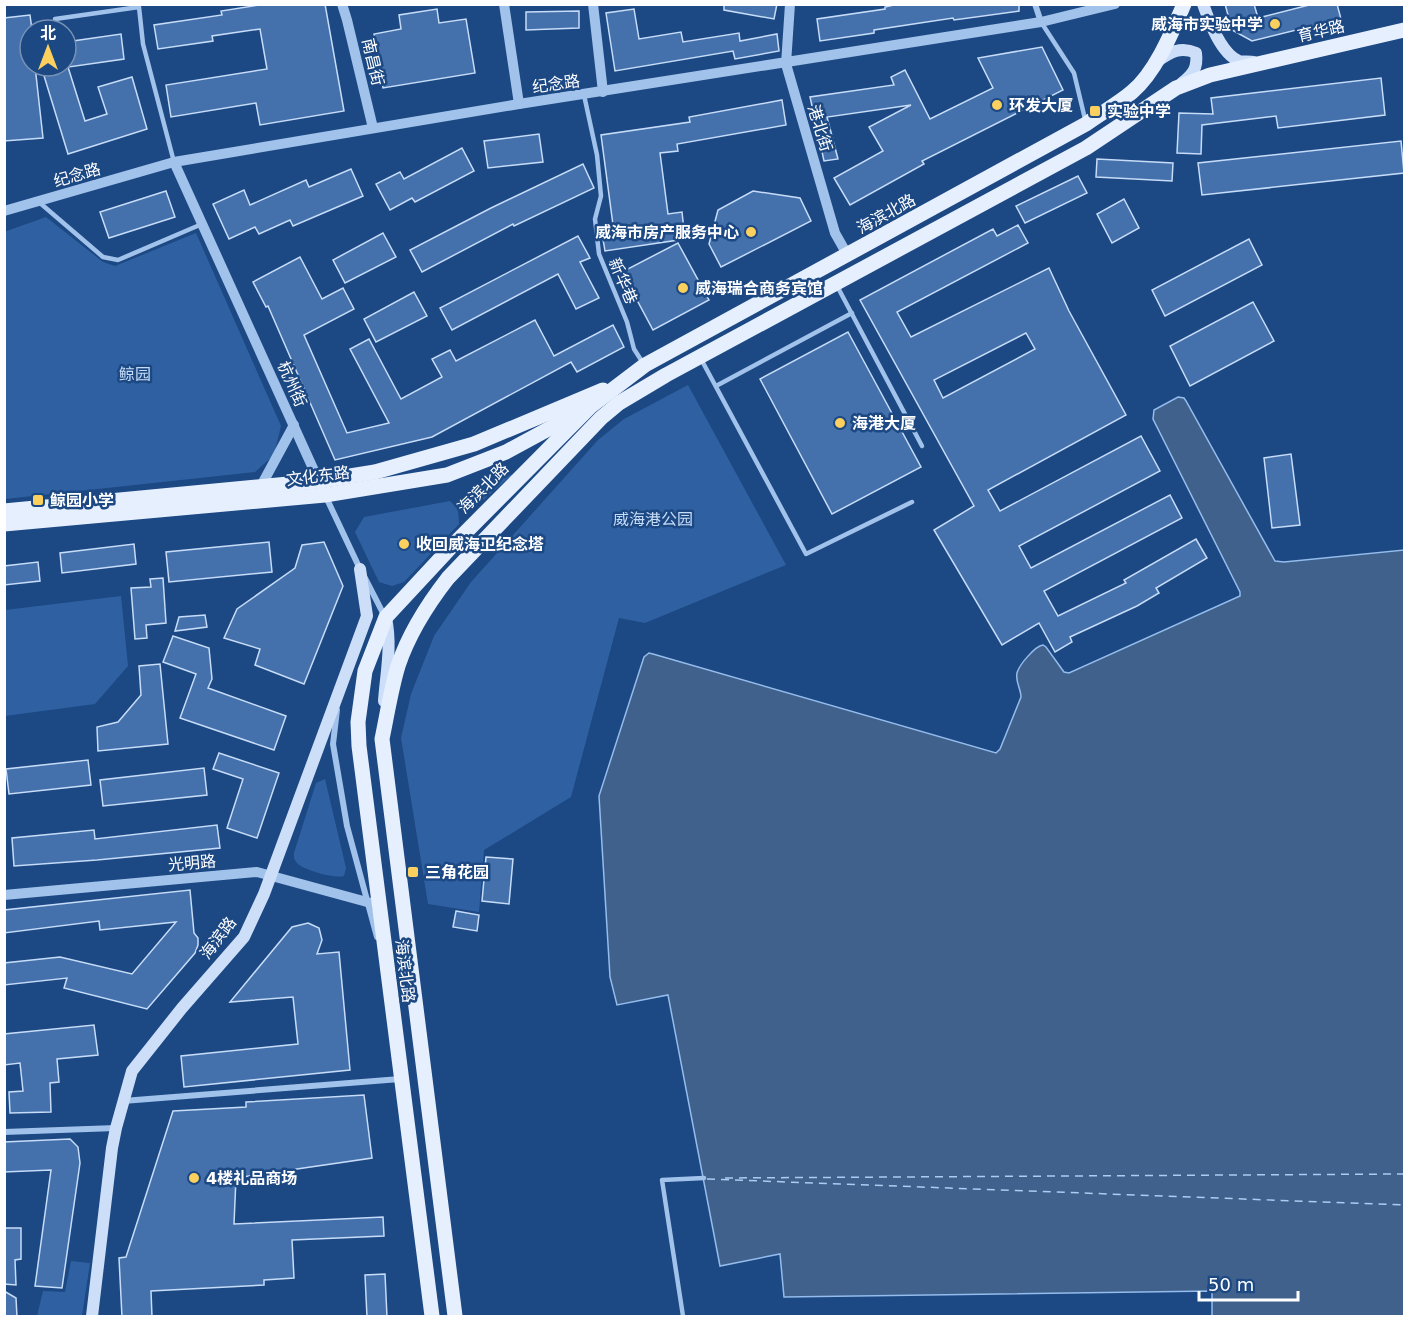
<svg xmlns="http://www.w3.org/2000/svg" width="1409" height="1321" viewBox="0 0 1409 1321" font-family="'DejaVu Sans','Noto Sans SC',sans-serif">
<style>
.green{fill:#2f61a2}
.water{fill:#40618c;stroke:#94bcec;stroke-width:1.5}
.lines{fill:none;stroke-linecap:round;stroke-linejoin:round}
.ferry{stroke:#adccf2;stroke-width:1.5;stroke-dasharray:8 6;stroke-linecap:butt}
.building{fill:#4471ac;stroke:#c6dcf8;stroke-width:1.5;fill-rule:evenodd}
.service{stroke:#a1c2ea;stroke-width:4.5}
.minor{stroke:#a1c2ea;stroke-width:6}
.tertiary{stroke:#a1c2ea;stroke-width:10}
.secondary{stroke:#cddff8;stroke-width:12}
.primary{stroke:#e5effe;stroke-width:15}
.poi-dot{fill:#fbd05f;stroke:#1c4883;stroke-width:2}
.labels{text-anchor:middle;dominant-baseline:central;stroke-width:5;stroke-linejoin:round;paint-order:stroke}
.poi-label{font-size:16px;font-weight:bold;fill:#fff;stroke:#1c4883;text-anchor:start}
.street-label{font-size:16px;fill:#fff;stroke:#1c4883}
.park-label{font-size:16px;fill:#c6dcf8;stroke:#1c4883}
</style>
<rect width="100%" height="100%" fill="#1c4883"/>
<g class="green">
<polygon points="46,217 103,262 115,266 196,233 281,426 274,455 255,472 5,499 4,232"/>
<polygon points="688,385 786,565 645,623 619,618 571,797 484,850 479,912 428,904 401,738 411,694 434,636 471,582 598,440 624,419"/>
<polygon points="513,474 482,501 477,499 474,492 477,487"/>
<polygon points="450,501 458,509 459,524 404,582 392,586 379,582 355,532 364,517"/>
<polygon points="121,596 128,666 95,704 5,716 5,610"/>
<path d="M325 779 346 868 344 876C335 879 303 870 297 863 294 859 294 859 294 853L316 783Z"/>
<polygon points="71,1261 90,1263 82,1316 37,1316 43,1291 65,1292"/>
</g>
<path class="water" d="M1178 397 1184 398 1186 401 1275 561 1284 562 1404 550V1316H1212V1291L784 1297 780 1254 720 1266 668 995 617 1005 610 977 599 796 644 657 649 653 653 654 996 753 1000 749 1021 697C1021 689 1015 681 1017 673 1019 665 1035 646 1043 645L1046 647 1064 672 1069 673 1240 596V592L1153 419 1154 410Z"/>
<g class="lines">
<g class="ferry">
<polyline points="725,1178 1404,1174"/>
<polyline points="707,1179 1404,1205"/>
</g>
</g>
<g class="building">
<polygon points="265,4 325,4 344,111 260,125 256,103 171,117 166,85 267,69 260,29 212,36 213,41 158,49 154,25 222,15 221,11"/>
<polygon points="724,4 777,4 774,19 724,10"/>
<polygon points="898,4 1019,4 1019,11 954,20 953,18 874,30 874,33 820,41 817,19 885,9 885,7"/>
<polygon points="1225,4 1254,4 1258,18 1313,4 1337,4 1341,19 1252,41 1232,30"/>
<polygon points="437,9 439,23 466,19 475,73 383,88 374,34 401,29 399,15"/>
<polygon points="634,9 639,39 681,32 683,42 739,33 740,41 777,34 779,51 735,59 733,51 615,71 606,13"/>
<polygon points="579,11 579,28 526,30 526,12"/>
<polygon points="30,15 32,30 30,30 30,66 35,66 43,138 4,141 4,18"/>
<polygon points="121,34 124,59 68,67 85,121 107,114 98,87 132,77 147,129 68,154 41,66 66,66 66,42"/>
<polygon points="1042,47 1063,90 922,161 924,164 850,205 834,178 883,151 869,127 911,105 827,117 838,159 824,161 810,97 894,85 891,77 905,70 930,119 993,88 978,58"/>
<polygon points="1381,78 1385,115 1278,128 1276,116 1202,125 1201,154 1177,153 1179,113 1213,114 1211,98"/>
<polygon points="782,100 786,125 677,144 678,151 660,153 668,214 682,212 685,239 605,251 601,227 613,225 601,135 690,122 689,117"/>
<polygon points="539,134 543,162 488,168 484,141"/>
<polygon points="1401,141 1404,173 1202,195 1198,163"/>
<polygon points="462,148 474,171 415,202 412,198 390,210 376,184 400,172 404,179"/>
<polygon points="1097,159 1173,163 1172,181 1096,177"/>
<polygon points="583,164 594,188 514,226 513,224 422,272 410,250 491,208"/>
<polygon points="351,169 363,196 293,226 290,220 259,234 255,227 229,239 213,204 244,190 250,205 306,180 309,187"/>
<polygon points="1078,176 1087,193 1025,223 1016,206"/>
<polygon points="166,191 175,217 109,238 100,212"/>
<polygon points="753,191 800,198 811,221 721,267 709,244 718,210"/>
<polygon points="1124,199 1139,228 1112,243 1097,214"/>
<path d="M1018 225 1028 243 897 312 911 337 1049 268 1069 311 1126 415 988 490 1000 511 1141 436 1160 471 1019 546 1031 568 1170 495 1182 518 1044 591 1058 616 1126 583 1124 580 1196 539 1207 558 1156 588 1159 593 1137 606 1070 637 1072 642 1055 652 1039 623 1002 645 934 530 974 506 860 300 993 229 997 236ZM1026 333 1035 349 943 398 934 380Z"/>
<polygon points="383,233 396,257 345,283 333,260"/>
<polygon points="578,236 590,258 580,262 599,298 576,309 558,274 452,330 440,308"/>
<polygon points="1249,239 1262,265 1165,316 1152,290"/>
<polygon points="678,243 709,300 653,330 622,272"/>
<polygon points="300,257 322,299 343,288 354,309 304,335 347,433 389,423 350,349 369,339 401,399 442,377 432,359 450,350 456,361 535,320 554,356 613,325 624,347 577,372 571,362 432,437 335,460 268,306 266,307 253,282"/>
<polygon points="414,292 427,316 376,342 364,319"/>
<polygon points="1253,302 1274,341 1190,386 1170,346"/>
<polygon points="848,332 921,467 832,514 760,379"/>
<polygon points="1291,454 1300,525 1272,528 1264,458"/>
<polygon points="269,542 272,572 169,582 166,552"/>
<polygon points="324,542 343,586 304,684 255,665 260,649 224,638 237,609 295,568 302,545"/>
<polygon points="134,544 136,564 62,573 60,553"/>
<polygon points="38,562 40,581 4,585 4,566"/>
<polygon points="163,578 166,623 146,625 147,638 135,639 131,588 151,587 150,579"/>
<polygon points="205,615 207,627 175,631 179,617"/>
<polygon points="173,636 209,648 212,679 208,688 286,716 274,750 180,718 196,674 163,662"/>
<polygon points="160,664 168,744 98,751 97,727 118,722 141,695 139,666"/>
<polygon points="219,753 279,773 257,838 227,828 243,779 213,769"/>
<polygon points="88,760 91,785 9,794 6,769"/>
<polygon points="204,768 207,795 103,806 100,780"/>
<polygon points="217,825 220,848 97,860 14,866 12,838 94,830 95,839"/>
<polygon points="486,857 513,859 509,904 482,901"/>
<polygon points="190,890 194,933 198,938 198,945 195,953 147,1009 64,988 67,978 4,985 4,963 60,957 132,974 176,922 100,930 99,921 4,933 4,910"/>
<polygon points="456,911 479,915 477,931 453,927"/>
<polygon points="308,923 319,928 322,940 317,954 339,952 350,1070 184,1087 181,1056 298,1044 293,997 230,1002 292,927"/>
<polygon points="94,1025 98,1055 57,1059 59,1082 50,1083 51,1112 10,1113 9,1092 23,1091 20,1063 4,1065 4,1034"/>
<polygon points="364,1095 372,1158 236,1178 234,1224 383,1217 384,1236 292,1240 294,1278 264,1280 264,1285 151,1291 152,1317 122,1317 119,1258 126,1257 173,1111 246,1107 246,1102"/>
<polygon points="70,1139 78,1147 80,1163 62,1288 35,1286 51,1170 4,1172 4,1142"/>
<polygon points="4,1228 21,1228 21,1259 15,1260 16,1285 4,1284"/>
<polygon points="385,1274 387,1317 367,1317 365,1275"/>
<polygon points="4,1291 16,1298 17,1317 4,1317"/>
</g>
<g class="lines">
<g class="service">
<polyline points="55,19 139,7 143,44 174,162"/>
<polyline points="1041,22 1074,73 1085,119"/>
<polyline points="584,95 597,155 601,196 595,219 599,254 627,322 634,349 643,363"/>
<polyline points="40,203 103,257 118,260 202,224"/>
<polyline points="836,284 922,446"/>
<polyline points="701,359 806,554 912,502"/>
<polyline points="716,386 852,313"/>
<polyline points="683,1316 662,1180 704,1178"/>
</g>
<g class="minor">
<polyline points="1035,4 1041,22"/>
<polyline points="326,497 360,569"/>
<polyline points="365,578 385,617"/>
<polyline points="337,710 333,744 347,826 377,937"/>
<polyline points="123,1101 400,1079"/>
<polyline points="4,1132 116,1128"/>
</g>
<g class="tertiary">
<polyline points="342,4 347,20 373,128"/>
<polyline points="504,4 519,104"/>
<polyline points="593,4 603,92"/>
<polyline points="790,4 786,64 835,233 848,256"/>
<polyline points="174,162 321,486"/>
<polyline points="4,211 174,162 519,104 1041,22 1115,4"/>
<polyline points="261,486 294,425"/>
<polyline points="4,895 257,872 378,905"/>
</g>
<g class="secondary">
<path d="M1203 4C1209 21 1221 54 1239 61 1243 62 1250 61 1254 62"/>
<path d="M1158 61C1170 52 1181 46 1196 53 1198 68 1193 74 1182 83"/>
<path d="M384 701C386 673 392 646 386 618"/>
<polyline points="92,1316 112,1148 116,1128 132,1071 182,1008 244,937 264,894 367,616 360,569"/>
</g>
<g class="primary">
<polyline points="4,511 319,481 375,472 474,444 603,390"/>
<polyline points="4,524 325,495 447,475 506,452 576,414"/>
<path d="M432 1316 359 746 358 722 365 671 386 617 452 546 591 406 645 365 1086 124C1101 113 1118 104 1132 92 1156 72 1172 32 1184 4"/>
<path d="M455 1316 382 739C387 715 391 689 398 666 409 633 427 605 448 578L601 418 619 403 666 375 1086 148 1176 88 1210 75 1404 30"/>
</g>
</g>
<g class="poi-dot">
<circle cx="1275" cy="24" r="6"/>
<circle cx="997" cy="105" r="6"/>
<rect x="1089" y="105" width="12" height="12" rx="3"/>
<circle cx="751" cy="232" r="6"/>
<circle cx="683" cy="288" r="6"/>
<circle cx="840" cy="423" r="6"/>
<rect x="32" y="494" width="12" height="12" rx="3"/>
<circle cx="404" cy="544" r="6"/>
<rect x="407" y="866" width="12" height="12" rx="3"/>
<circle cx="194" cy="1178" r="6"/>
</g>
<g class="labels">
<g class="poi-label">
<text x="1263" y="24" text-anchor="end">威海市实验中学</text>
<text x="1009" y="105">环发大厦</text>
<text x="1107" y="111">实验中学</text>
<text x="739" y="232" text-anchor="end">威海市房产服务中心</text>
<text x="695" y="288">威海瑞合商务宾馆</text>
<text x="852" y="423">海港大厦</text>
<text x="50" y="500">鲸园小学</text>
<text x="416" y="544">收回威海卫纪念塔</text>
<text x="425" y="872">三角花园</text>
<text x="206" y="1178">4楼礼品商场</text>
</g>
<g class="street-label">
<text transform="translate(1321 31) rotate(-13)">育华路</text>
<text transform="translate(373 62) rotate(77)">南昌街</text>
<text transform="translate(556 84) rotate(-8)">纪念路</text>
<text transform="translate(820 128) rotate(73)">港北街</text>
<text transform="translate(77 175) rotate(-16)">纪念路</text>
<text transform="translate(886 214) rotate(-29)">海滨北路</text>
<text transform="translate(623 281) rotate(67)">新华巷</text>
<text transform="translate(292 384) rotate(66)">杭州街</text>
<text transform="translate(318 476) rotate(-7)">文化东路</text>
<text transform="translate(483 488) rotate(-45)">海滨北路</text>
<text transform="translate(192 863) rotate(-5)">光明路</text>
<text transform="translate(218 938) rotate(-53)">海滨路</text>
<text transform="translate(405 971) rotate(83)">海滨北路</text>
</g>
<g class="park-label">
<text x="135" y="374">鲸园</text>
<text x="653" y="519">威海港公园</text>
</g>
</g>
<rect width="1409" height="1321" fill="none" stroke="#ffffff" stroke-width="12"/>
<g transform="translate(48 48)"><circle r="28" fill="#1c4883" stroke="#7791b5" stroke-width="1.5"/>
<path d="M0-4.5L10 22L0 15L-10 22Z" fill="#fbd05f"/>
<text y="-9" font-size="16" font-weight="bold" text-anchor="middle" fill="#ffffff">北</text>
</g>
<path d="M1199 1291v9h99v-9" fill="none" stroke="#ffffff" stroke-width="3"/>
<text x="1208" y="1291" font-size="18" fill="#ffffff" stroke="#1c4883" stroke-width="4.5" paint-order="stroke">50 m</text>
</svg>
